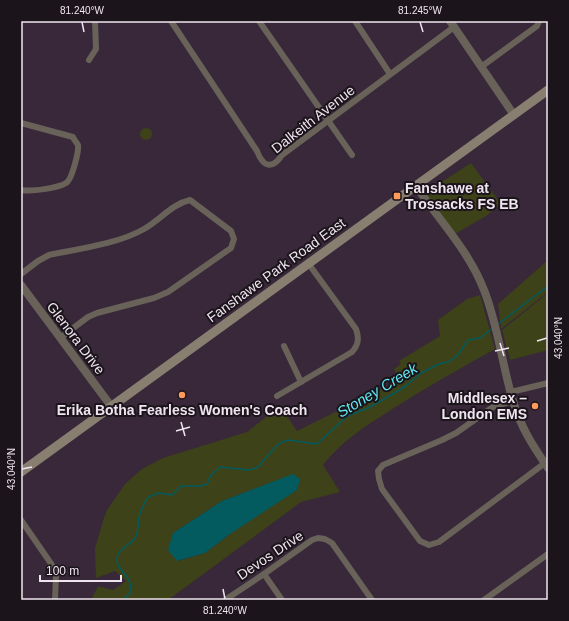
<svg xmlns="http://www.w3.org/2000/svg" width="569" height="621" viewBox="0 0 569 621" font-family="Arial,sans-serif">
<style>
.green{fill:#3d4219;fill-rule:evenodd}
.water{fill:#035b5f}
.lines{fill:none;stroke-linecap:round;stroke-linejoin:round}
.stream{stroke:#035b5f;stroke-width:1.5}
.minor{stroke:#686259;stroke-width:6}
.tertiary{stroke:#686259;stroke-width:8}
.secondary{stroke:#887f70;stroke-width:9}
.ticks{fill:none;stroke:#efe5f0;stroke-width:1.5}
.poi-dot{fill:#ff9b5a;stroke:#1b141b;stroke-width:1.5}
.labels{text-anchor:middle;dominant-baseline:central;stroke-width:4;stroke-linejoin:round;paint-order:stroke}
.street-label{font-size:14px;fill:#efe5f0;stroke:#1b141b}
.poi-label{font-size:14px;font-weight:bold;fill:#efe5f0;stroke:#1b141b;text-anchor:start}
.water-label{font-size:15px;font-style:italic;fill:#5feaf3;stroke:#1b141b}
.neatline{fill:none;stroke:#efe5f0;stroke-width:1.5}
.ticks-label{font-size:10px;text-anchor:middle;fill:#efe5f0}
</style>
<rect width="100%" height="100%" fill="#382839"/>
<g class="green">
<circle cx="146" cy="134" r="6"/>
<polygon points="471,163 501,204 486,216 455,234 426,195 426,190 428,191"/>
<polygon points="548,260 548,292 501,329 498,304"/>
<polygon points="548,293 548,350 510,360 502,330"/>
<path d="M480 295 495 349C461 368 427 387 394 408 366 426 345 438 323 465L340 492 301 502 168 600H91L98 586 113 590 126 581 115 571 96 578 95 548 104 518 107 510 125 484 142 469 163 458 247 432 280 406 297 431 400 380 394 369 401 364 399 361 440 336 438 320 467 299ZM273 482 230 534 205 553 178 561 173 533 222 501Z"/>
</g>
<polygon class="water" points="293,474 300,479 297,490 230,534 205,553 177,561 168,550 173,533 222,501"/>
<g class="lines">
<g class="stream">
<polyline points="498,324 548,286"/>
<path d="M123 600 131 592C132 573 118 574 117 560 116 549 130 546 135 538 139 531 138 523 139 517 140 510 145 503 148 497L159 493 172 495 181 486H201L207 484 211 475 220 467 249 470 258 467 278 444 288 440 317 444 347 416 368 408 391 395 406 386 421 373 439 364 448 362 457 356 468 340 480 338 493 328"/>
</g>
<g class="minor">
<path d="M171 21 257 151C263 167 272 170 282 155L454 27"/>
<polyline points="259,21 352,155"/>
<polyline points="355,21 390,74"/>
<polyline points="89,60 96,49 95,21"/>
<polyline points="481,67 537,26 539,21"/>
<path d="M21 123 73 137C74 140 77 143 78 145 79 151 72 180 66 183 58 188 31 192 21 190"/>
<path d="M21 274 38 261 49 255C78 249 118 244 144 229 160 220 172 204 190 200L231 231 234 239 231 248 168 292 154 298 97 313 88 317 60 338"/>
<polyline points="284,346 301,382"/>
<polyline points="511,392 548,383"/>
<path d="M277 396 352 352C359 344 359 338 356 329L308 263"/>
<polyline points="513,401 493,407 456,433 442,440 383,465 378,471 379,479 382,489 420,541 429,545 439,542 545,463"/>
<polyline points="21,520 52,565 56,575 55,600"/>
<polyline points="264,574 282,600"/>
<polyline points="225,600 264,574 312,540 318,538 325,539 332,543 372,600"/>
<polyline points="484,600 548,554"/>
</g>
<g class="tertiary">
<polyline points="450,21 514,115"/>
<path d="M416 186C439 220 469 251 484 290 498 325 502 365 513 401 521 428 533 446 548 468"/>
<polyline points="21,285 111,406"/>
</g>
<polyline class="secondary" points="21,472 548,90"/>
</g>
<path class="ticks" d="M82 22 84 32M420 22 423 32M537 341 547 338M500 343 504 356M495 351 509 348M181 422 185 436M176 431 190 427M22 469 32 467M223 589 225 599"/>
<g class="poi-dot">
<rect x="393" y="192" width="8" height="8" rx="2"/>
<circle cx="182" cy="395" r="4"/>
<circle cx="535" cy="406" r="4"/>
</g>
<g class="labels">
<g class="street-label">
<text transform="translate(313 119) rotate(-38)">Dalkeith Avenue</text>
<text transform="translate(276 270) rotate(-36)">Fanshawe Park Road East</text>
<text transform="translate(76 338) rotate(53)">Glenora Drive</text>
<text transform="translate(270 555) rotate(-34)">Devos Drive</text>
</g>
<g class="poi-label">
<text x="405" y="188">Fanshawe at<tspan x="405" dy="16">Trossacks FS EB</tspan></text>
<text x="527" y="398" text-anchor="end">Middlesex –<tspan x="527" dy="16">London EMS</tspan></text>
<text x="182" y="410" text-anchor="middle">Erika Botha Fearless Women's Coach</text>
</g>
<g class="water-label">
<text transform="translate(377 390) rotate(-31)">Stoney Creek</text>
</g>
</g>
<rect width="569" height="621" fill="none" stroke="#1b141b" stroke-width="44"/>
<path d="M40 575v6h81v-6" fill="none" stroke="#efe5f0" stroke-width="2"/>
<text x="46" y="575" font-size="12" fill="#efe5f0" stroke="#1b141b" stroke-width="3" paint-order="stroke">100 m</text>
<rect x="22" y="22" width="525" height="577" class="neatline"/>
<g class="ticks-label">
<text x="82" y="14">81.240°W</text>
<text x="420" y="14">81.245°W</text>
<text transform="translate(558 338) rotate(-90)" y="4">43.040°N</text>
<text transform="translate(11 469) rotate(-90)" y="4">43.040°N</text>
<text x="225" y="614">81.240°W</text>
</g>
</svg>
